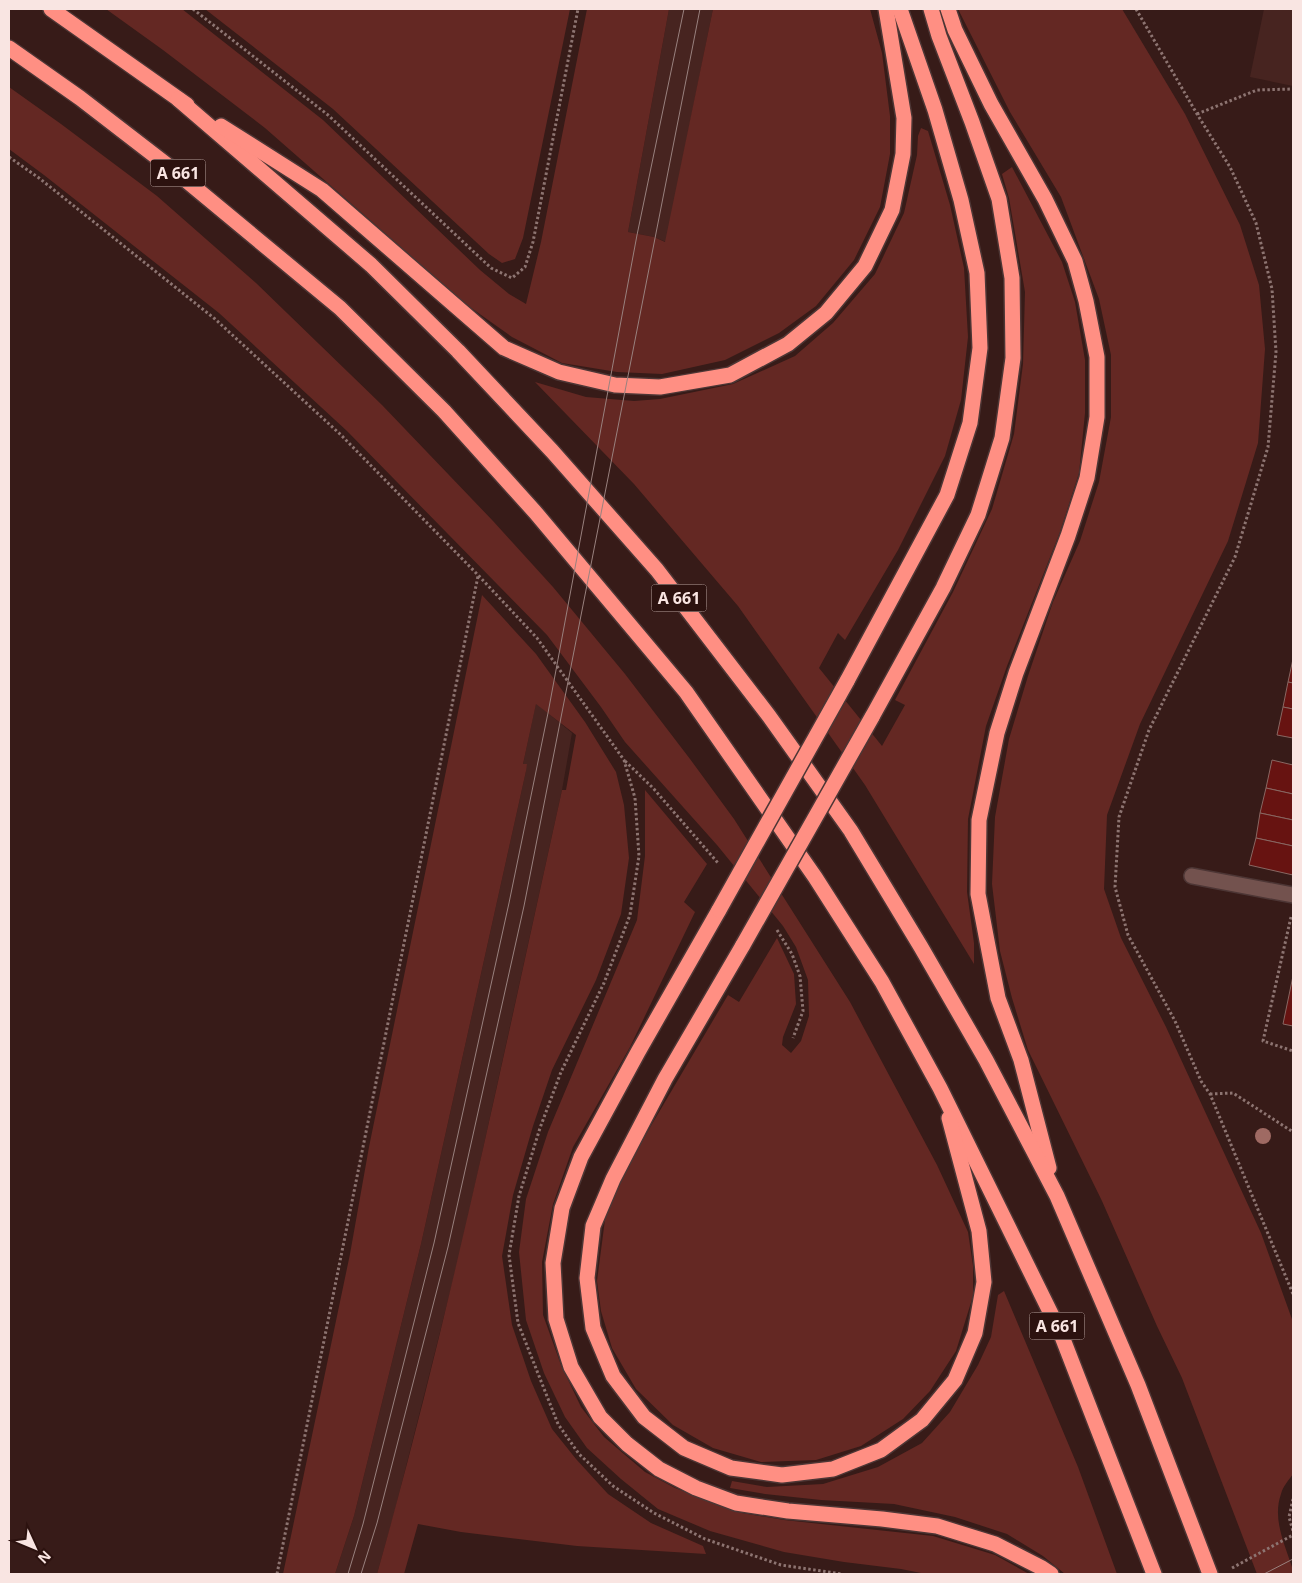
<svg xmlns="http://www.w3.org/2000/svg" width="1302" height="1583" viewBox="0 0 1302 1583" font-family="'Noto Sans',sans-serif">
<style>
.built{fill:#472420}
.green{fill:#642823}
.building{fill:#671311;stroke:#896762}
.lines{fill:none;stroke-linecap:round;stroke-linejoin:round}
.minor-casing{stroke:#4d3635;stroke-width:18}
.highway-casing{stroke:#4d3635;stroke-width:18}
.path{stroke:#8d7471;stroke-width:3;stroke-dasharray:2.5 2.5;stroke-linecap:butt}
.minor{stroke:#73524e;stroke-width:15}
.highway{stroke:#ff8f83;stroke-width:15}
.tram{stroke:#99817e;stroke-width:1}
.highway-bridge-casing{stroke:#4d3635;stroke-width:18;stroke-linecap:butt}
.highway-bridge{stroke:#ff8f83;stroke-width:15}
.tree{fill:#9f6a63}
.labels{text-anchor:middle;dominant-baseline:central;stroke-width:4.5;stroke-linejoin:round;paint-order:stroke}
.shield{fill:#2c120f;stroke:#bca6a3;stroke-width:1}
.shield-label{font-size:16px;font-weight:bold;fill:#f9e5e2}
</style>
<rect width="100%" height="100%" fill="#371b18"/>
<g class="built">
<polygon points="669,9 713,9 666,242 654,237 628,232"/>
<polygon points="1264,9 1293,9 1293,86 1250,77"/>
<polygon points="536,703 572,733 562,790 461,1249 393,1518 377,1574 335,1574 354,1516 421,1244 526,771 523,764"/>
</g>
<g class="green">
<polygon points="106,9 182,9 323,120 480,270 509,294 526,304 541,242 587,9 669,9 628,232 654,237 665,242 713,9 870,9 882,53 890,116 890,154 880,207 854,260 816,306 779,333 725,360 662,374 617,372 562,363 512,337 467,305 265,128 163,50"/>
<polygon points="205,9 570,9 523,238 515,259 502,263 489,254 333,109"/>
<path d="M958 9H1122L1185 114 1240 225 1259 285 1265 349 1258 443 1228 541 1140 724 1107 815 1104 889 1121 938 1166 1027 1261 1233 1293 1322V1474C1289 1480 1283 1486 1281 1494 1272 1519 1285 1545 1293 1570V1574H1257L1182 1378 1157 1326 1102 1201 1028 1050 1012 998 1000 951 992 884 995 817 1009 739 1028 676 1053 602 1080 541 1099 482 1111 417V355L1099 299 1061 197 1010 112Z"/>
<polygon points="9,87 61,124 157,196 256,283 382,405 493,521 553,587 625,674 690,759 734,819 850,1002 937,1165 968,1232 973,1266 973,1296 956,1351 930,1391 903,1419 861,1446 816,1460 761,1462 713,1448 673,1425 636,1389 612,1348 601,1311 597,1281 606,1212 620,1180 652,1124 728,995 739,1002 777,938 794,974 796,1004 783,1037 782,1045 791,1053 801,1041 809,1016 808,980 796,947 783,926 717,845 625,742 601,707 547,635 347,431 219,313 44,175 9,149"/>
<polygon points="921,128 928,131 950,205 964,268 968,337 961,400 945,456 898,550 845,640 838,633 819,668 882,746 905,705 895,700 953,592 992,509 1014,434 1023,364 1025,292 1009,198 1002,174 1012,167 1062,262 1075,302 1085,360 1085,413 1079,473 1060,532 1007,666 986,726 968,819 967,892 974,943 974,964 865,785 738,606 634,484 535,382 586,397 634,401 660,399 733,384 795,356 833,323 875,274 904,213 917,155 918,136"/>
<path d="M482 595 536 654 585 722 616 772 624 805 629 858 621 914 596 980 552 1070 533 1126 513 1195 502 1256 512 1325 531 1381 552 1429 576 1459 608 1494 651 1523 703 1546 706 1554 577 1546 461 1532 418 1524 404 1574H377C450 1316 504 1052 562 790H566L576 735 536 704 523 764H527L526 771 421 1244 354 1516 335 1574H283L350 1254 369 1147Z"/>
<polygon points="645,790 707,864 684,902 695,912 630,1047 573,1147 553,1204 542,1262 543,1315 561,1365 581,1407 604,1437 645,1472 675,1488 704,1499 742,1513 784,1520 933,1536 995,1555 1029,1574 926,1574 901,1569 844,1562 784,1552 710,1531 658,1509 621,1479 587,1448 565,1417 544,1373 526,1320 519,1252 526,1199 548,1132 637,920 645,856"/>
<polygon points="1004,1291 1078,1467 1117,1574 1065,1574 1043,1556 1007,1534 955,1517 894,1504 821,1500 765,1494 730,1488 732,1481 767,1487 823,1484 878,1467 922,1443 950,1412 978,1365 991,1337 998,1295"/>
</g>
<g class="building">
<polygon points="1293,659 1293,683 1288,682"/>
<polygon points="1288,682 1293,683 1293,709 1283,707"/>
<polygon points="1283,707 1293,709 1293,738 1277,735"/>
<polygon points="1272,760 1293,765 1293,794 1266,788"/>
<polygon points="1266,788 1293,794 1293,820 1260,813"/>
<polygon points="1260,813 1293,820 1293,846 1256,838"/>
<polygon points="1256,838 1293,846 1293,875 1249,865"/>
<polygon points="1293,976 1293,1026 1283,1024"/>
</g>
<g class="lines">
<defs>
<polyline id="minor" points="1192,876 1293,895"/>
<g id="highway">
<polyline points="51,9 187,105"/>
<polyline points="948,9 955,30 991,104 1045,199 1075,261 1086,301 1097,357 1097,417 1087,478 1068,536 1016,673 997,733 979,820 978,894 998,998 1021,1060 1049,1168"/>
<polyline points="9,48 80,98 176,172 340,308 444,411 535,512 686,692 815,877 882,982 940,1088 1061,1334 1154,1574"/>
<polyline points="178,99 371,265 458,351 552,451 657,570 769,716 851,831 921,947 986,1060 1057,1196 1138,1385 1210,1574"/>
<polyline points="221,126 322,190 504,348 559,372 615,385 660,387 730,375 788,344 826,313 865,266 892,210 903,154 904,118 886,9"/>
<polyline points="847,681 947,495 970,423 980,348 977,273 961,200 935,110 900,9"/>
<polyline points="872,717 943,588 978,515 1002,438 1013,358 1012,278 999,199 972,122 939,36 931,9"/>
<polyline points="719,910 638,1052 581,1157 562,1208 553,1263 556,1319 571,1367 600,1417 627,1444 659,1469 696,1488 736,1503 788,1511 882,1519 937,1526 995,1544 1042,1568 1051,1574"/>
<polyline points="743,945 665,1079 613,1179 593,1226 587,1278 593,1328 613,1376 644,1417 684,1448 731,1468 782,1475 833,1469 881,1450 922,1420 955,1380 975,1333 984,1282 979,1231 949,1118"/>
</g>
</defs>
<use href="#minor" class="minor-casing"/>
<use href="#highway" class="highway-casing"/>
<g class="path">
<polyline points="193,9 328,115 491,268 512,278 525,267 533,242 578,9"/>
<polyline points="1136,9 1197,114 1230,167 1256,223 1272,289 1276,352 1268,447 1235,557 1149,730 1119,817 1115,887 1128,935 1175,1021 1201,1081 1210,1094 1293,1294"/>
<polyline points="1197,114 1257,90 1293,89"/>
<polyline points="9,157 39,178 215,319 341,435 478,575 537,638 624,760 635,798 639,856 630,915 604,983 561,1072 540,1128 519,1196 509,1255 518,1323 558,1424 579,1454 613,1486 654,1513 705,1539 781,1565 842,1574"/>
<polyline points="625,761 653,788 718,863"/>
<polyline points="1291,917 1263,1041 1293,1051"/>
<polyline points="777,930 792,954 800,976 803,1011 793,1038"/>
<polyline points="1210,1094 1233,1093 1293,1132"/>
<polyline points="1293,1499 1289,1517 1293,1531"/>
<polyline points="1232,1568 1293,1535"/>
<polyline points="277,1574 478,576"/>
</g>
<use href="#minor" class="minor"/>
<use href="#highway" class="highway"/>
<g class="tram">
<polyline points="348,1574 363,1524 434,1243 509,903 548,713 637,235 684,9"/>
<polyline points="361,1574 377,1523 448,1247 524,906 700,9"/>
<polyline points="1264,1574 1293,1559"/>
</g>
<defs>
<g id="highway-bridge">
<polyline points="719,910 847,681"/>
<polyline points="743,945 872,717"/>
</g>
</defs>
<use href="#highway-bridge" class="highway-bridge-casing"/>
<use href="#highway-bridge" class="highway-bridge"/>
</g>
<circle class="tree" cx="1263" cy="1136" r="8"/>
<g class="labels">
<g class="shield">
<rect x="150.5" y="159.5" width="55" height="27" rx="4"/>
<rect x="651.5" y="584.5" width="55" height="27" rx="4"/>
<rect x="1029.5" y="1312.5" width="55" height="27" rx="4"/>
</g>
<g class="shield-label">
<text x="178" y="173">A 661</text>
<text x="679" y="598">A 661</text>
<text x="1057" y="1326">A 661</text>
</g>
</g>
<rect width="1302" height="1583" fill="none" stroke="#f9e5e2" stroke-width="20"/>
<g transform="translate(35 1548) rotate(134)" stroke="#2c120f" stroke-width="4" paint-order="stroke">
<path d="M0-4L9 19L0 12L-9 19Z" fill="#f9e5e2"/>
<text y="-8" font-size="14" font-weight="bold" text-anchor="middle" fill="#f9e5e2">N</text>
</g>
</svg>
